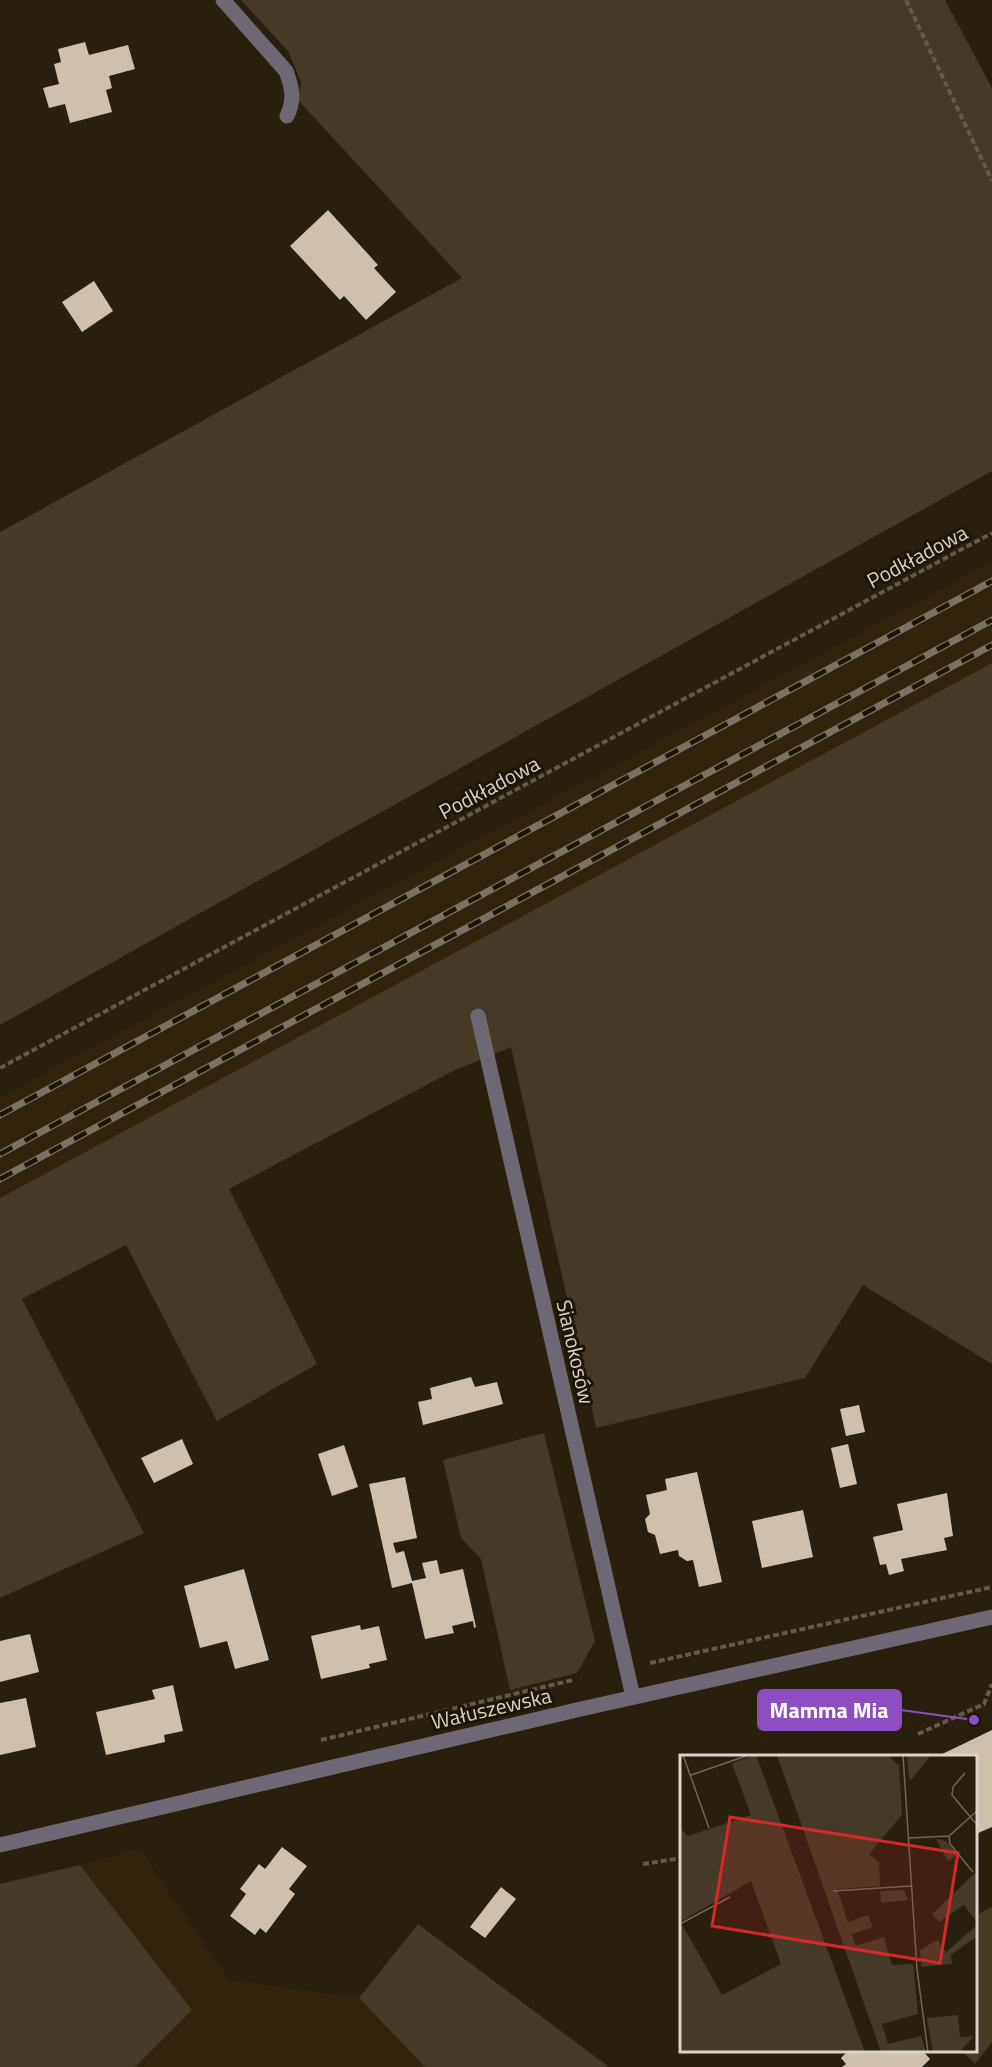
<svg xmlns="http://www.w3.org/2000/svg" width="992" height="2067" viewBox="0 0 992 2067" font-family="'Titillium Web',sans-serif">
<style>
.built{fill:#30240b}
.green{fill:#453a25}
.building{fill:#cdc1ab}
.lines{fill:none;stroke-linecap:round;stroke-linejoin:round}
.path{stroke:#62594a;stroke-width:4;stroke-dasharray:6 3;stroke-linecap:butt}
.minor{stroke:#6e6875;stroke-width:15}
.rail-casing{stroke:#7a7364;stroke-width:7}
.rail{stroke:#1e1605;stroke-width:4.5;stroke-dasharray:14;stroke-linecap:butt}
.labels{text-anchor:middle;dominant-baseline:central;stroke-width:6;stroke-linejoin:round;paint-order:stroke}
.street-label{font-size:21px;fill:#d9d3c8;stroke:#1e1605}
.inset-road{fill:none;stroke:#6f6758;stroke-width:1.5}
.view{fill:#d62828;fill-opacity:0.15;stroke:#d62828;stroke-width:3}
.inset-edge{fill:none;stroke:#d9d3c8;stroke-width:3}
.leader{fill:none;stroke:#8e4dc1;stroke-width:2}
.callout-dot{fill:#8e4dc1;stroke:#1e1605;stroke-width:2}
.callout{fill:#8e4dc1;stroke:#8e4dc1;stroke-width:2}
.callout-label{font-size:22px;text-anchor:middle;font-weight:bold;fill:#fff}
</style>
<rect width="100%" height="100%" fill="#281f0d"/>
<g class="built">
<polygon points="992,562 992,663 0,1198 0,1097"/>
<polygon points="140,1849 229,1980 359,1998 425,2067 135,2067 192,2010 80,1865"/>
</g>
<g class="green">
<polygon points="241,0 945,0 992,88 992,471 0,1025 0,532 462,278 298,100 301,82 288,51"/>
<polygon points="992,663 992,1364 863,1285 805,1378 596,1428 511,1047 453,1071 229,1189 317,1364 217,1421 126,1245 22,1299 144,1533 0,1598 0,1198"/>
<polygon points="544,1433 595,1641 577,1673 510,1690 481,1559 461,1538 443,1460"/>
<polygon points="80,1865 192,2010 135,2067 0,2067 0,1884"/>
<polygon points="992,1907 992,2042 975,2064 962,2051 976,2050 976,1915"/>
<polygon points="418,1924 609,2067 425,2067 359,1998"/>
</g>
<g class="building">
<polygon points="85,42 89,55 128,45 135,69 109,76 112,88 106,90 112,112 70,123 65,104 49,108 43,88 59,84 54,64 61,62 58,49"/>
<polygon points="328,210 378,265 374,268 396,292 366,320 344,296 340,300 290,246"/>
<polygon points="94,281 113,311 82,332 62,302"/>
<polygon points="471,1377 475,1387 497,1382 503,1404 423,1425 418,1402 432,1399 430,1388"/>
<polygon points="859,1405 865,1432 846,1436 840,1409"/>
<polygon points="182,1439 193,1464 154,1483 141,1458"/>
<polygon points="848,1444 857,1484 840,1488 831,1448"/>
<polygon points="344,1445 358,1487 332,1496 318,1454"/>
<polygon points="697,1472 722,1582 699,1587 693,1560 687,1561 679,1556 678,1550 660,1554 655,1535 648,1532 645,1519 650,1514 646,1495 667,1490 665,1479"/>
<polygon points="405,1477 417,1538 393,1543 396,1553 404,1551 412,1581 426,1578 422,1563 437,1560 440,1574 463,1569 476,1627 474,1628 473,1621 452,1626 454,1633 425,1639 412,1583 392,1588 369,1484"/>
<polygon points="947,1493 953,1536 944,1538 947,1550 901,1559 904,1571 889,1575 886,1564 880,1565 873,1537 903,1530 897,1504"/>
<polygon points="803,1510 813,1557 762,1568 752,1521"/>
<polygon points="244,1569 269,1660 235,1669 227,1641 200,1648 184,1586"/>
<polygon points="360,1625 361,1630 379,1626 387,1660 369,1664 370,1668 321,1679 311,1636"/>
<polygon points="30,1634 39,1672 0,1682 0,1641"/>
<polygon points="173,1685 183,1731 164,1735 165,1742 106,1755 96,1712 155,1699 152,1690"/>
<polygon points="26,1698 36,1747 0,1755 0,1703"/>
<polygon points="992,1730 992,1827 976,1834 976,1756 938,1756"/>
<polygon points="282,1847 307,1866 289,1889 295,1894 266,1933 260,1928 255,1935 230,1916 246,1894 240,1889 259,1864 265,1869"/>
<polygon points="501,1887 516,1899 485,1938 470,1927"/>
<polygon points="849,2050 922,2050 930,2059 922,2067 842,2067 846,2064 841,2058"/>
</g>
<g class="lines">
<g class="path">
<polyline points="906,0 992,181"/>
<polyline points="0,1068 992,533"/>
<polyline points="650,1663 992,1587"/>
<polyline points="918,1734 984,1704 992,1684"/>
<polyline points="321,1740 573,1680"/>
<polyline points="643,1864 682,1858"/>
</g>
<g class="minor">
<path d="M223 0 286 71C292 87 295 100 287 116"/>
<polyline points="478,1016 633,1697"/>
<polyline points="0,1845 581,1709 992,1617"/>
</g>
<defs>
<g id="rail">
<polyline points="0,1115 992,581"/>
<polyline points="0,1154 992,620"/>
<polyline points="0,1179 992,645"/>
</g>
</defs>
<use href="#rail" class="rail-casing"/>
<use href="#rail" class="rail"/>
</g>
<g class="labels">
<g class="street-label">
<text transform="translate(917 556) rotate(-28)">Podkładowa</text>
<text transform="translate(489 787) rotate(-28)">Podkładowa</text>
<text transform="translate(576 1352) rotate(77)">Sianokosów</text>
<text transform="translate(491 1708) rotate(-13)">Wałuszewska</text>
</g>
</g>
<g transform="translate(680 1755)">
<rect width="297" height="297" fill="#281f0d"/>
<path d="M76 0 185 297H0V172L3 171 42 240 101 209 71 126 0 167V73L8 81 71 60 52 8ZM97 0H208L219 11 222 60 189 99 199 107 200 131 157 134 168 167 188 160 193 172 172 179 176 191 204 182 212 210 233 209 238 259 202 269 208 289 241 281 246 297H201ZM227 0H251L231 25 229 23ZM256 84 266 86 277 100 268 106ZM297 116V167L284 150 259 167 252 159ZM224 135 228 145 201 148 200 136ZM297 170V181L271 200 272 209 241 212 240 195 257 185 266 197ZM278 260 280 282 294 281 280 297H253L247 263Z" fill="#453a25"/>
<path class="inset-road" d="M3 0 29 73M223 0 237 214 248 297M285 18 273 32 272 40 297 70M11 20 69 0M269 81 270 89 293 117M228 83 269 81 297 56M153 136 231 131M0 169 50 142"/>
<path class="view" d="M50 62 278 98 260 208 32 171Z"/>
<rect width="297" height="297" class="inset-edge"/>
</g>
<path class="leader" d="M974 1720L901 1710"/>
<circle class="callout-dot" cx="974" cy="1720" r="6"/>
<rect class="callout" x="758" y="1690" width="143" height="40" rx="6"/>
<g class="callout-label">
<text x="829" y="1718">Mamma Mia</text>
</g>
</svg>
